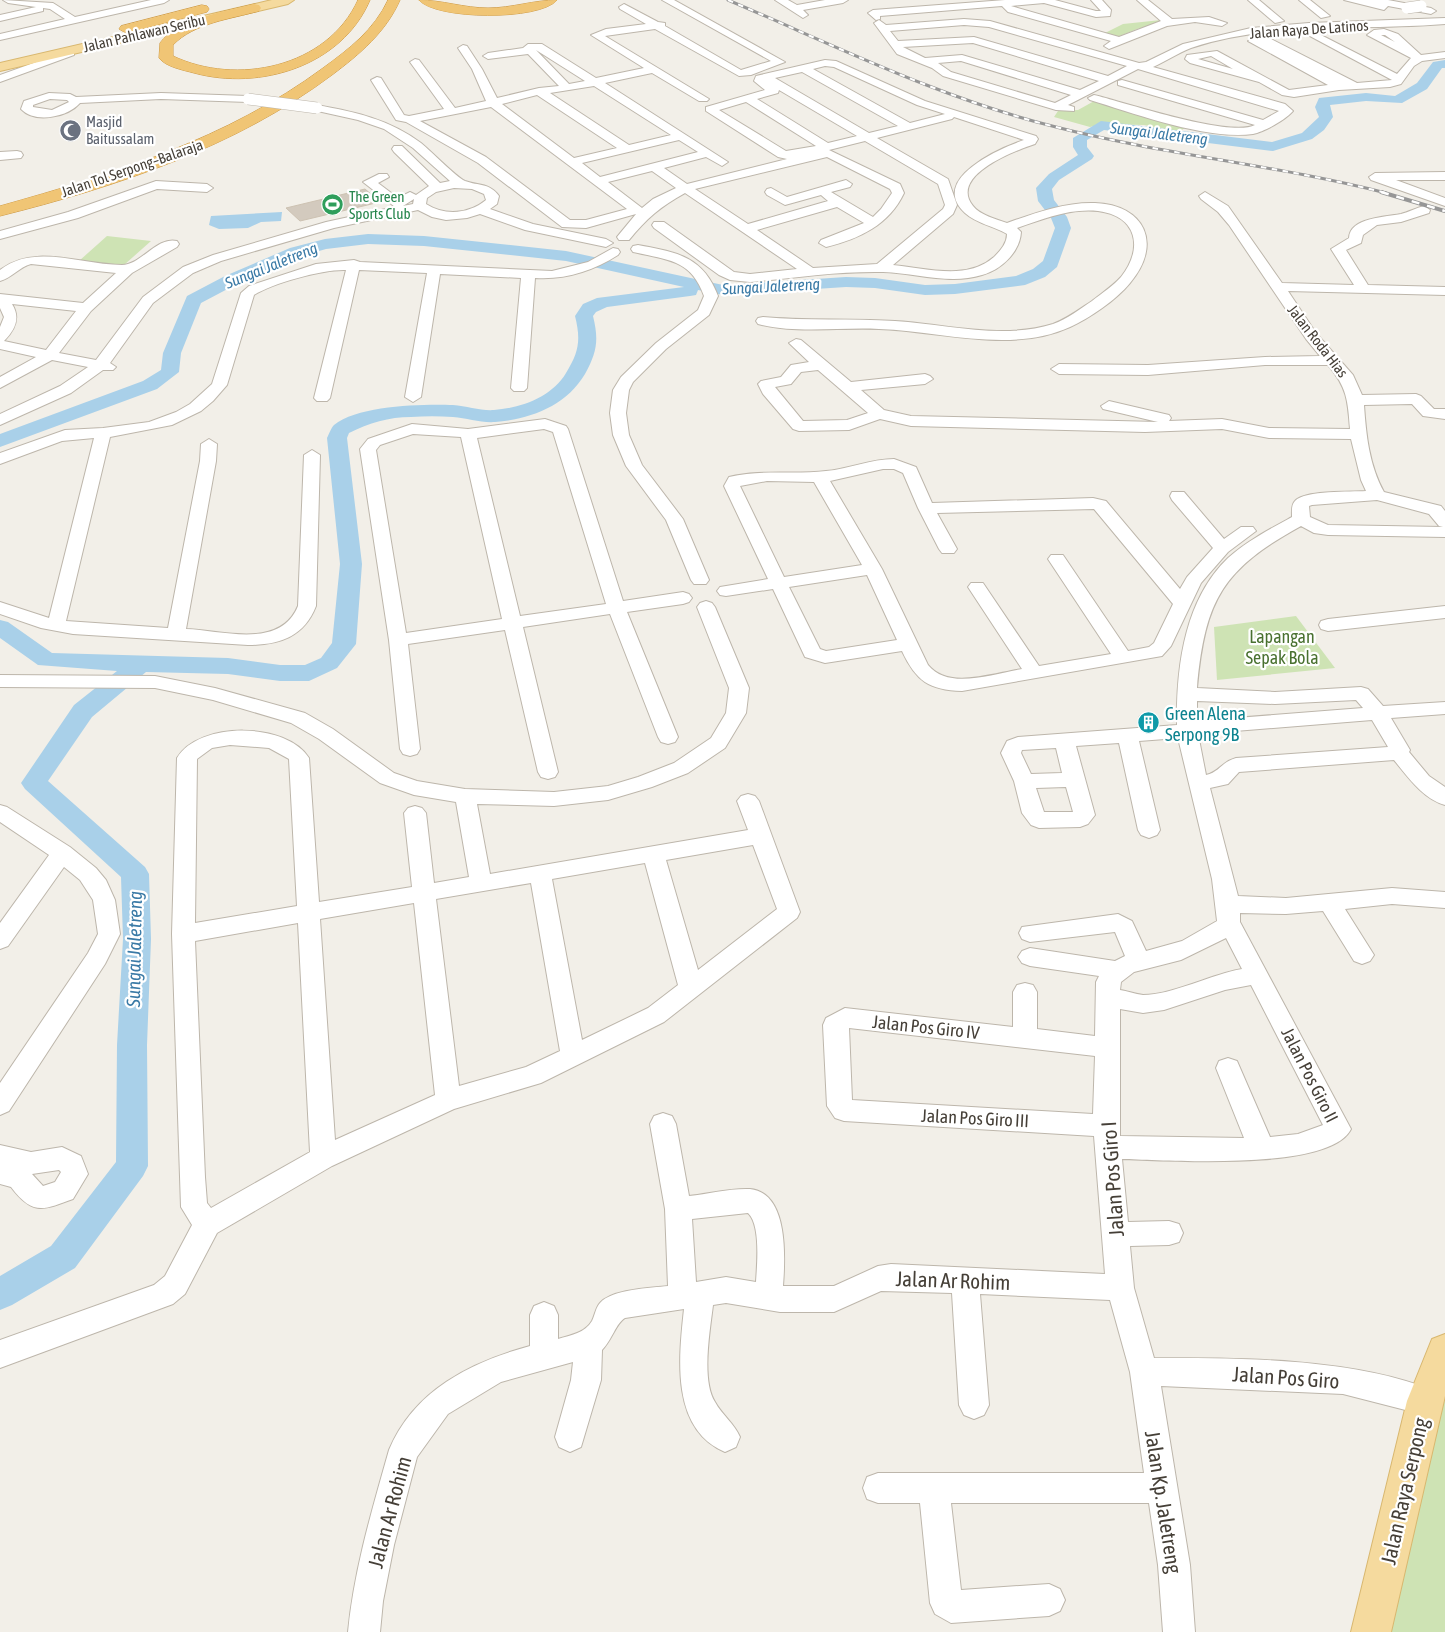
<svg xmlns="http://www.w3.org/2000/svg" width="1445" height="1632" viewBox="0 0 1445 1632" font-family="'Asap Condensed',sans-serif">
<style>
.green{fill:#cee3b4}
.water{fill:#a9d0e9}
.lines{fill:none;stroke-linecap:round;stroke-linejoin:round}
.river{fill:#a9d0e9;fill-rule:evenodd}
.building{fill:#d3cabe;stroke:#cdc2b2}
.minor-casing{stroke:#bdb6ab;stroke-width:2}
.major-casing{stroke:#d8b76f;stroke-width:2}
.highway-casing{stroke:#ce9a45;stroke-width:1}
.minor{fill:#fff;fill-rule:evenodd}
.major{fill:#f5da9e;fill-rule:evenodd}
.highway{fill:#f0c575;fill-rule:evenodd}
.rail-far1-casing{stroke:#969696;stroke-width:3}
.rail-casing{stroke:#969696;stroke-width:4}
.rail-far1{stroke:#fff;stroke-width:2;stroke-dasharray:5.5;stroke-linecap:butt}
.rail{stroke:#fff;stroke-width:2.5;stroke-dasharray:8;stroke-linecap:butt}
.minor-bridge-casing{stroke:#bdb6ab;stroke-width:12;stroke-linecap:butt}
.minor-bridge{stroke:#fff;stroke-width:11}
.labels{text-anchor:middle;dominant-baseline:central;stroke-width:4.5;stroke-linejoin:round;paint-order:stroke}
.far-street-label{font-size:15px;fill:#453f37;stroke:#fff}
.far-worship-label{font-size:15px;fill:#5b616d;stroke:#fff;text-anchor:start}
.far-leisure-label{font-size:15px;fill:#27864d;stroke:#fff;text-anchor:start}
.far-water-label{font-size:16px;font-style:italic;fill:#3a7aa6;stroke:#fff}
.park-label{font-size:18px;fill:#497130;stroke:#fff}
.culture-label{font-size:18px;fill:#0d838f;stroke:#fff;text-anchor:start}
.street-label{font-size:18px;fill:#453f37;stroke:#fff}
.water-label{font-size:19px;font-style:italic;fill:#3a7aa6;stroke:#fff}
.near-street-label{font-size:21px;fill:#453f37;stroke:#fff}
</style>
<rect width="100%" height="100%" fill="#f2efe8"/>
<g class="green">
<polygon points="1161,20 1165,22 1137,29 1120,36 1114,37 1105,33 1123,24"/>
<polygon points="1096,100 1186,127 1179,132 1144,125 1101,124 1090,127 1054,117 1058,111 1078,110"/>
<polygon points="107,236 151,241 124,265 79,261"/>
<polygon points="1296,616 1335,668 1217,680 1214,627"/>
<polygon points="1445,1371 1445,1632 1382,1632"/>
</g>
<polygon class="water" points="282,212 281,221 261,222 248,228 219,229 209,225 211,216"/>
<g class="lines">
<path class="river" d="M1445 60V68H1442L1427 89 1402 103 1366 101 1330 105 1333 117 1324 130 1312 139 1273 151 1104 130 1087 140V147L1094 156 1092 159 1059 180 1052 189 1054 200 1067 217 1071 228 1057 267 1045 277 1025 285 955 294 925 295 875 288 846 287 723 295 698 290 696 295 690 296 607 307 596 312 593 316C599 340 597 352 585 374 566 406 531 419 495 422 481 423 467 418 453 417 439 416 425 416 411 417 389 417 369 423 349 433L347 438 362 564 356 644 337 668 309 681H280L228 674 146 672 92 717 48 781 145 867 149 874 151 939 147 1045 148 1166 143 1176 75 1268 12 1305 0 1310V1276L51 1246 116 1162 117 1045 123 939 121 877 25 789 21 783 74 705 117 671 38 665 0 638V620L8 622 52 653 228 658 280 665H305L321 658 332 643 340 564 327 438C329 434 331 428 334 425 359 405 422 404 453 405 467 406 481 411 494 410 521 408 552 397 566 373 579 352 581 340 575 316L583 304 597 298 684 287 566 261 424 246 368 244 326 249 302 256 237 284 201 303 181 353 179 372 157 389 0 447V434L143 381 161 370 163 353 187 296 225 276 290 248 325 239 368 234 424 236 566 251 723 285 846 277 875 278 925 285 955 284 1016 276 1033 269 1043 261 1055 228 1051 218 1038 201 1036 188 1049 174 1078 155 1073 147V138L1101 121 1272 142 1302 133 1319 117 1315 107 1319 98 1366 93 1395 96 1417 83 1433 62Z"/>
</g>
<g class="building">
<polygon points="365,189 380,202 300,221 286,208"/>
<polygon points="1139,716 1154,716 1157,725 1142,726"/>
</g>
<g class="lines">
<defs>
<g id="minor">
<polygon points="3,0 53,3 75,17 151,0 169,0 164,3 0,40 0,34 65,19 50,9 43,8 43,11 0,21 0,15 36,7 8,3"/>
<path d="M662 0H674L785 62 751 75 739 76 655 29 605 36 709 99 707 101H699L652 73 605 83 728 162 722 166 706 157 664 168 687 184 787 159 778 157 706 111V107L765 90 754 81 756 76 825 60 836 61 925 101 1036 136 1038 139 1035 144C1017 150 948 175 973 206 980 215 996 219 1007 223 1035 213 1065 202 1095 203 1145 205 1163 244 1130 283 1116 300 1090 318 1070 327 1011 354 940 331 879 329 839 327 796 334 758 324L756 321 758 318 763 317C807 321 851 318 895 321 946 324 1002 340 1053 324 1067 319 1080 309 1092 301 1102 293 1113 286 1121 277 1144 248 1137 216 1098 211 1070 208 1043 219 1017 228L1021 232C1020 252 1001 270 982 275 950 285 916 273 883 272 839 271 794 278 750 282L730 280 719 275 654 228 652 225 654 222H664L734 272 750 274 797 269 685 193C661 206 646 219 629 240H619L617 237 636 214 586 228 562 227 478 163 406 122 396 120 371 80 377 77 381 78 404 115 409 116 444 109 410 62 415 59 419 60 455 108 486 101 472 69 458 48 463 45 467 46 482 69 497 98 539 88 559 86 528 54 488 59 483 56 488 53 523 48 528 44H542L596 78 644 68 591 35 606 29 646 24 620 9 619 7 624 4 658 22 665 23V26L741 70 771 61ZM536 50 585 81 569 84ZM825 66 834 67 917 105 945 114 910 123 813 69ZM802 72 898 126 869 133 775 78ZM594 86 671 135 629 145 550 93ZM779 90 857 136 828 143 757 99 778 93ZM537 95 617 148 574 158 502 104ZM746 102 816 146 786 151 719 110ZM491 107 627 209 586 220H570L486 157 420 121ZM954 117 1024 140C1001 148 928 179 965 213 977 224 994 226 1007 234 1007 243 1001 250 994 257 967 281 926 268 893 265L953 214 957 205 948 179 877 138 952 119ZM679 140 698 152 600 177 582 163ZM865 141 938 184 945 205 943 209 877 264 813 268 757 230 837 207 864 223 821 240 819 243 826 247C859 239 889 225 904 193L900 184 829 150ZM827 157 890 189 892 193 881 209 873 217 831 192 850 187 852 184 846 180 787 197 771 188 767 189 765 192 767 195 785 205 821 195 828 201 748 224 695 189ZM652 171 676 188 653 199 642 208 608 182Z"/>
<polygon points="775,0 788,0 797,5 825,0 848,0 843,3 803,10 808,15 803,18"/>
<polygon points="1005,0 1055,0 1096,11 1101,11 1091,0 1102,0 1111,10 1110,16 1096,17 1044,3 1011,6 1119,37 1161,21 1137,0 1148,0 1172,19 1209,17 1227,23 1222,26 1195,22 1167,26 1109,49 1104,46 1111,41 1008,12 1002,6 880,16 880,19 876,20 868,13 873,10"/>
<polygon points="1248,0 1259,0 1284,21 1275,23"/>
<polygon points="1299,0 1310,0 1330,16 1321,18"/>
<polygon points="1344,0 1388,0 1431,8 1436,11 1431,14 1388,6 1384,10"/>
<path d="M1445 18V24C1361 31 1272 21 1191 48 1178 53 1166 61 1153 67L1285 104 1293 111C1285 120 1264 132 1253 134 1206 140 1136 114 1090 100L1088 98 1094 95C1124 102 1230 138 1255 125L1118 85V81L1122 80 1263 120 1279 111 1138 69 1068 105 1074 107V111L1056 110 943 76 932 68 897 54 874 23 879 20 886 25 964 19 990 21 1139 63 1146 62 1183 44 1251 28 1309 23ZM964 25 989 27 1127 66 1108 76 974 37 898 41 890 31ZM973 43 1099 81 1080 90 962 55 925 58 903 47ZM961 61 1071 95 1055 103 951 72 938 63Z"/>
<path d="M1384 29 1398 34 1421 55 1445 52V58L1422 61 1414 66 1401 84 1390 87 1339 90 1294 97 1282 95 1259 82 1190 63 1185 59 1187 55 1217 51 1289 90 1328 85 1248 41 1253 38 1267 37 1357 83 1392 80 1308 35 1309 33H1317L1397 74 1411 58 1367 35 1374 30ZM1381 35H1385L1395 42ZM1211 56 1233 69 1198 59Z"/>
<polygon points="70,50 74,51 74,55 0,82 0,75"/>
<path d="M49 93 70 94 76 97 161 93 248 96 254 99 248 102 161 99 80 103C68 117 35 124 21 109L24 101ZM50 99 67 100 69 102 52 110 33 107V105Z"/>
<path d="M317 105C355 112 389 119 421 143 431 151 456 177 465 181 479 186 490 183 499 196L497 204 490 209 533 224 606 239 613 243 606 247 525 230 480 214 467 218 446 220 432 217 418 210 334 228 221 261 193 273 153 303 110 363 116 367 113 370H103L71 393 0 425V414L60 386 88 367 52 360 0 388V377L36 357 0 349V327L4 317 0 308V294L83 303 116 273 31 264C19 267 12 278 0 281V270C34 243 82 265 122 265 141 265 157 236 177 241L179 244 177 247 132 273 91 311 59 353 96 360 143 297 183 267 213 255 326 222 395 207 363 182 379 174H387L389 177 378 183 398 198 410 192 416 195 429 186 394 152 392 149 394 146H402L440 183 450 181 413 148 384 129 358 120 313 110V106ZM454 188 472 189 484 194 486 200C469 214 445 216 426 204L427 198 436 192ZM414 199 413 204 403 206ZM12 304 76 311 46 350 4 341C15 330 21 318 12 304Z"/>
<polygon points="17,151 21,152 23,155 21,158 0,160 0,152"/>
<polygon points="1445,172 1445,180 1396,180 1445,198 1445,206 1371,180 1369,177 1375,173"/>
<polygon points="156,181 207,184 213,188 207,192 157,189 78,218 0,239 0,231 68,212"/>
<path d="M1205 192 1228 206 1282 283 1354 285 1331 249 1349 238C1350 217 1387 217 1401 214 1409 212 1416 208 1424 206L1430 210 1429 213 1401 222 1377 225 1363 235 1361 243 1346 250 1368 285 1445 287V295L1288 291 1316 333 1353 375 1362 395 1416 394 1421 396 1434 409H1445V419L1423 416 1412 404 1364 405C1366 434 1369 465 1384 492L1441 506 1445 511V537L1328 535 1314 533 1301 526C1223 569 1205 599 1197 688L1275 692 1361 687 1368 689 1383 706 1445 702V714L1391 718 1410 750 1409 752 1429 776 1445 787V805C1423 799 1408 777 1394 760L1239 772 1228 784 1210 788 1238 896 1286 898 1392 888 1445 892V908L1392 904 1345 909 1374 955 1370 961 1362 964 1354 961 1323 911 1286 914 1240 913V922L1351 1129C1330 1172 1166 1160 1122 1159L1128 1222 1169 1221 1179 1224 1183 1233 1179 1242 1169 1245 1130 1246 1134 1288 1154 1358C1242 1358 1354 1358 1435 1391L1440 1401 1435 1411 1425 1415 1343 1394 1161 1386 1190 1565 1195 1632H1163L1158 1565 1149 1503H951L961 1590 1049 1584 1060 1589 1065 1600 1060 1611 1049 1616 951 1623 935 1614 930 1603 920 1503H878L867 1499 863 1488 867 1477 878 1473H1144L1130 1372 1110 1300 980 1294 989 1405 984 1415 974 1419 964 1415 959 1405 952 1293 881 1291 834 1312H780L726 1303 713 1305C710 1330 701 1380 715 1402 722 1415 734 1423 740 1437L736 1447 725 1452C670 1429 679 1356 684 1309L625 1318C616 1323 612 1340 602 1350L601 1380 581 1447 570 1452 559 1447 555 1437 571 1380 573 1362 501 1382 448 1414 417 1457 394 1545 383 1601 380 1632H348C354 1570 372 1510 389 1450 414 1390 471 1362 530 1346V1315L534 1306 544 1302 554 1306 558 1315V1339C571 1335 585 1333 592 1321 595 1315 596 1307 600 1303 612 1289 651 1288 668 1286L665 1209 650 1124 654 1116 663 1113 672 1116 676 1124 689 1196C708 1194 731 1188 750 1189 789 1193 785 1259 783 1286H834L878 1266 891 1264 1105 1274 1094 1136 844 1121 835 1118 827 1106 823 1025 826 1018 845 1008 1013 1027V992L1017 985 1025 983 1033 985 1037 992V1029L1095 1036 1096 982 1099 976 1030 966 1022 963 1018 957 1022 951 1030 948 1115 961 1125 956 1115 932 1030 942 1022 939 1019 933 1022 927 1118 914 1132 921 1146 951 1182 941 1217 921 1212 879 1178 738 1139 741 1160 830 1157 835 1149 838 1141 835 1138 830 1119 743 1076 746 1095 815 1088 824 1080 827 1039 828 1031 825 1022 813 1014 781 1001 753 1007 741 1018 737 1177 725C1176 669 1184 600 1228 558 1247 541 1270 529 1292 517 1292 512 1291 505 1295 501 1305 490 1351 492 1366 491L1361 480 1351 439 1269 438 1222 429 1145 432 911 426 880 419 849 430 799 431 793 429 763 394 758 384 761 381 781 377 791 365 809 362 789 343 796 339 801 340 851 382 925 374 930 376 933 379 925 384 861 390 884 410 911 416 1158 422 1103 409 1101 406 1109 401 1169 415 1171 418 1169 421 1222 419 1269 428 1350 429C1348 401 1347 387 1328 365H1265L1148 375 1059 374 1051 369 1059 364 1148 365 1265 357 1320 356 1306 339 1229 225 1218 212 1201 199 1199 196ZM818 370 868 413 847 420 803 421 775 387 791 384 801 372ZM1377 500 1429 514 1439 526 1443 527 1328 525 1310 517 1309 506 1312 505ZM1356 700 1363 708 1197 721V701L1275 704ZM1372 720 1388 747 1236 758C1221 762 1220 772 1206 775L1198 734ZM1056 748 1062 773 1031 774 1021 753 1022 750ZM1066 787 1073 812H1044L1036 788ZM1226 938 1242 969C1212 974 1172 995 1143 995 1135 994 1127 991 1120 990L1121 982 1134 972 1181 960ZM1251 985 1323 1125 1298 1134 1270 1137 1237 1061 1228 1058 1219 1061 1216 1068 1244 1138 1120 1136V1009L1143 1013 1164 1010 1225 990ZM849 1028 1095 1056 1093 1114 852 1100ZM748 1213C761 1225 757 1265 756 1282L726 1277 696 1282 692 1219Z"/>
<path d="M638 245C676 252 703 256 718 296L709 315 666 349 633 382 629 390 626 413 629 435 642 465 683 519 709 580 706 584H694L691 580 666 520 626 466 613 435 610 413 613 390 621 377 656 343 698 310 704 296C691 259 667 260 633 252L631 249 633 246Z"/>
<path d="M613 248 618 249 620 252 618 255C593 271 565 280 535 278L527 388 524 391H514L511 388 521 278 440 274 421 397 413 402 405 397 427 273 359 270 330 398 327 401H317L314 398 346 270C324 269 273 283 254 295L227 385 213 401 201 411 172 425 110 437 66 621 168 628 200 461 201 444 209 439 217 444 216 461 186 629C222 630 280 650 298 606L304 455 312 450 320 455 316 606C304 637 279 645 248 645L73 634 41 628 0 614V602L49 618 94 438 62 441 0 464V453L65 430 103 428 149 422 176 412 190 404 212 384 241 293 249 286 316 264 354 260 360 262 552 271 588 262Z"/>
<path d="M545 419 566 426 568 429 623 601 683 592 689 594 692 598 689 602 683 604 627 612 678 737 675 742 668 744 661 742 658 737 610 614 523 627 558 772 555 777 548 779 541 777 538 772 505 630 408 644 420 749 417 754 410 756 403 754 400 749 389 640 360 449 368 439 412 424 468 429ZM544 429 553 432 606 604 520 616 477 438ZM413 434 461 437 502 619 406 633 376 450 380 445Z"/>
<path d="M894 459 916 467 932 503 1093 498 1106 501 1180 589 1187 577 1213 548 1172 500 1170 496 1172 492H1184L1224 539 1241 527H1253L1256 531 1228 552 1201 583 1171 646 1162 656 962 691C929 690 916 681 902 651L825 663 805 657 773 589 726 596 720 595 717 591 720 587 768 579 724 486 729 477C762 469 793 475 826 471 849 469 871 459 894 459ZM883 469H894L903 473 918 508 939 549 942 553H954L957 549 937 513 1094 509 1173 604 1154 643 1149 647 1128 651 1063 555H1051L1048 559 1111 654 1039 666 983 583H971L968 587 1022 669C994 673 949 691 928 665L882 569 830 481ZM767 481 814 482 862 565 784 577 740 486ZM867 575 897 640 826 651 820 649 789 587Z"/>
<path d="M706 601 712 603 715 607 749 688 746 713 725 748 688 773 652 787 608 800 554 806 477 804 490 874 748 830 737 801 741 796 748 794 755 796 759 801 800 912 797 918 664 1022 541 1083 454 1109 332 1166 217 1233 185 1294 173 1304 0 1368V1340L154 1285 165 1276 192 1225 181 1207 172 934 177 758C199 721 287 722 309 758L319 902 412 887 404 813 408 808 415 806 422 808 426 813 434 883 469 877 456 802 414 795 380 783 319 739 291 723 213 700 155 688 0 687V675L155 676 215 688 305 713 333 729 394 773 417 781 465 789 554 792 608 786 638 777 674 763 711 738 726 713 729 688 697 607 700 603ZM230 745 269 748 289 759 297 906 195 923 197 759 212 748ZM753 845 777 909 698 970 666 860ZM645 863 678 985 648 1008 582 1040 552 879ZM531 883 560 1051 526 1067 459 1086 436 899ZM414 903 435 1095 335 1140 320 919ZM298 923 310 1152 211 1208 207 1203 205 1177 195 941Z"/>
<polygon points="1445,606 1445,618 1328,631 1321,629 1319,625 1321,621 1328,619"/>
<polygon points="0,805 7,807 70,847 96,868 106,880 115,900 120,934 105,964 9,1111 0,1115 0,1083 88,953 98,934 93,900 80,880 64,867 8,946 0,949 0,923 49,855 0,822"/>
<path d="M0 1145 31 1152 62 1147 81 1156 88 1174 73 1199C43 1210 33 1216 11 1187L0 1184ZM59 1170 61 1172 55 1182 43 1186 32 1174Z"/>
</g>
<g id="major">
<polygon points="272,0 294,0 288,4 0,71 0,63"/>
<polygon points="1445,1334 1445,1396 1391,1632 1351,1632 1407,1401 1432,1339"/>
</g>
<g id="highway">
<path d="M358 0H370C342 66 260 91 194 73 183 70 166 67 159 58L160 43C177 19 227 11 254 4L259 5 261 8 259 11C231 19 194 23 173 45V56C236 86 327 68 358 0Z"/>
<path d="M388 0H400C386 32 360 54 332 75 236 147 116 187 0 216V206C114 174 227 139 323 68 349 49 374 30 388 0Z"/>
<path d="M419 0C442 0 464 8 488 8 512 8 534 0 557 0 540 21 435 20 419 0Z"/>
<polygon points="202,5 207,6 209,9 207,12 126,33 119,29 121,26"/>
</g>
</defs>
<use href="#minor" class="minor-casing"/>
<use href="#major" class="major-casing"/>
<use href="#highway" class="highway-casing"/>
<use href="#minor" class="minor"/>
<use href="#major" class="major"/>
<use href="#highway" class="highway"/>
<defs>
<path id="rail-far1" d="M728 0C836 46 942 99 1056 127 1165 155 1277 165 1386 193"/>
<polyline id="rail" points="1381,192 1445,211"/>
</defs>
<use href="#rail-far1" class="rail-far1-casing"/>
<use href="#rail" class="rail-casing"/>
<use href="#rail-far1" class="rail-far1"/>
<use href="#rail" class="rail"/>
<defs>
<g id="minor-bridge">
<polyline points="1407,8 1421,6"/>
<polyline points="248,99 317,108"/>
</g>
</defs>
<use href="#minor-bridge" class="minor-bridge-casing"/>
<use href="#minor-bridge" class="minor-bridge"/>
</g>
<defs>
<symbol id="mosque-disc" viewBox="-11 -11 22 22"><circle r="9.5" fill="#6b7280" stroke="#fff"/><path d="M3.5-4.9A6 6 0 1 0 3.5 4.9A5 5 0 1 1 3.5-4.9Z" fill="#fff"/></symbol>
<symbol id="stadium-disc" viewBox="-11 -11 22 22"><circle r="9.5" fill="#2e9e5b" stroke="#fff"/><path d="M0-5a6.5 5 0 1 0 0 10a6.5 5 0 1 0 0-10ZM-3.5-1.8h7v3.6h-7Z" fill="#fff"/></symbol>
<symbol id="building-disc" viewBox="-11 -11 22 22"><circle r="9.5" fill="#0f9aa8" stroke="#fff"/><path d="M-4-6H4V6H1V3H-1V6H-4ZM-2.5-4.3h1.7v1.8h-1.7ZM.8-4.3h1.7v1.8H.8ZM-2.5-1h1.7V.8h-1.7ZM.8-1h1.7V.8H.8Z" fill="#fff"/></symbol>
</defs>
<g fill-rule="evenodd">
<use href="#mosque-disc" x="58" y="118" width="25" height="25"/>
<use href="#stadium-disc" x="320" y="192" width="25" height="25"/>
<use href="#building-disc" x="1136" y="710" width="25" height="25"/>
</g>
<g class="labels">
<g class="far-street-label">
<text transform="translate(1309 29) rotate(-4)">Jalan Raya De Latinos</text>
<text transform="translate(144 33) rotate(-13)">Jalan Pahlawan Seribu</text>
<text transform="translate(132 168) rotate(-19)">Jalan Tol Serpong–Balaraja</text>
<text transform="translate(1318 341) rotate(52)">Jalan Roda Hias</text>
</g>
<g class="far-worship-label">
<text x="86" y="121">Masjid<tspan x="86" dy="17">Baitussalam</tspan></text>
</g>
<g class="far-leisure-label">
<text x="349" y="196">The Green<tspan x="349" dy="17">Sports Club</tspan></text>
</g>
<g class="far-water-label">
<text transform="translate(1159 133) rotate(7)">Sungai Jaletreng</text>
<text transform="translate(271 265) rotate(-22)">Sungai Jaletreng</text>
<text transform="translate(771 286) rotate(-3)">Sungai Jaletreng</text>
</g>
<g class="park-label">
<text x="1282" y="636">Lapangan<tspan x="1282" dy="21">Sepak Bola</tspan></text>
</g>
<g class="culture-label">
<text x="1165" y="713">Green Alena<tspan x="1165" dy="21">Serpong 9B</tspan></text>
</g>
<g class="street-label">
<text transform="translate(926 1027) rotate(6)">Jalan Pos Giro IV</text>
<text transform="translate(1310 1075) rotate(63)">Jalan Pos Giro II</text>
<text transform="translate(975 1118) rotate(3)">Jalan Pos Giro III</text>
</g>
<g class="water-label">
<text transform="translate(134 949) rotate(-89)">Sungai Jaletreng</text>
</g>
<g class="near-street-label">
<text transform="translate(1112 1179) rotate(-94)">Jalan Pos Giro I</text>
<text transform="translate(953 1280) rotate(2)">Jalan Ar Rohim</text>
<text transform="translate(1286 1377) rotate(4)">Jalan Pos Giro</text>
<text transform="translate(1404 1491) rotate(-77)">Jalan Raya Serpong</text>
<text transform="translate(1164 1502) rotate(81)">Jalan Kp. Jaletreng</text>
<text transform="translate(389 1512) rotate(-75)">Jalan Ar Rohim</text>
</g>
</g>
</svg>
